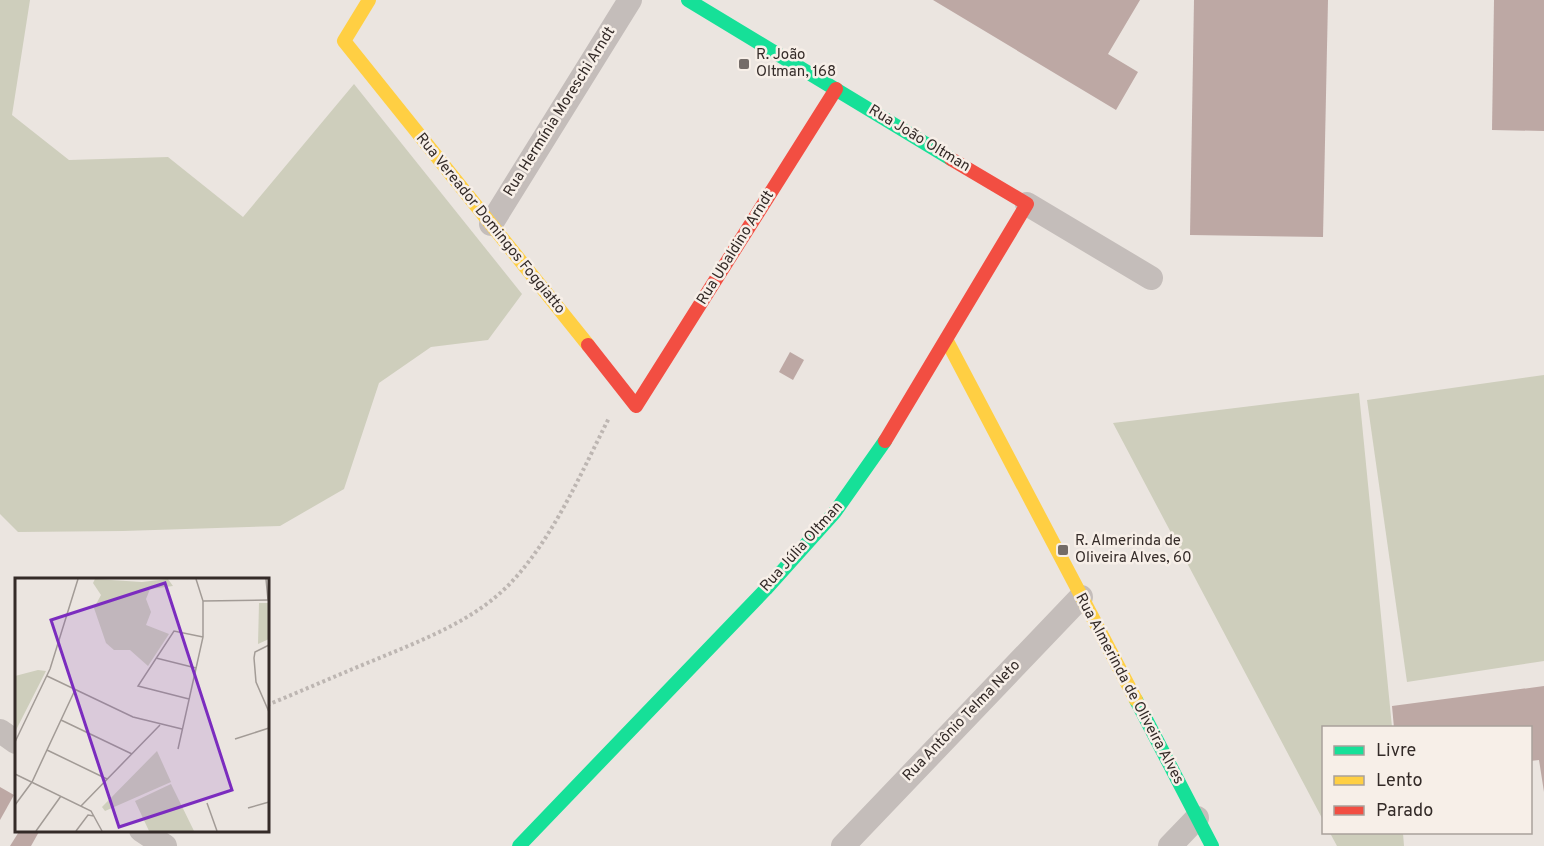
<svg xmlns="http://www.w3.org/2000/svg" width="1544" height="846" viewBox="0 0 1544 846" font-family="Overpass,sans-serif">
<style>
.green{fill:#cecebc}
.building{fill:#bda8a4}
.lines{fill:none;stroke-linecap:round;stroke-linejoin:round}
.path{stroke:#bdb6b2;stroke-width:4;stroke-dasharray:3 3;stroke-linecap:butt}
.street{stroke:#c4bdba;stroke-width:24}
.fast{stroke:#16e098;stroke-width:14}
.slow{stroke:#ffcf43;stroke-width:14}
.jam{stroke:#f24e42;stroke-width:14}
.poi-dot{fill:#746c68;stroke:#f7efe8;stroke-width:2}
.labels{text-anchor:middle;dominant-baseline:central;stroke-width:5;stroke-linejoin:round;paint-order:stroke}
.poi-label{font-size:15px;fill:#342b28;stroke:#f7efe8;text-anchor:start}
.street-label{font-size:15px;fill:#342b28;stroke:#f7efe8}
.inset-road{fill:none;stroke:#a29b96;stroke-width:1.5}
.view{fill:#7b2cbf;fill-opacity:0.15;stroke:#7b2cbf;stroke-width:3}
.inset-edge{fill:none;stroke:#342b28;stroke-width:3}
</style>
<rect width="100%" height="100%" fill="#ebe5e0"/>
<g class="green">
<polygon points="0,0 30,0 12,115 69,160 168,157 243,217 354,84 522,294 488,340 431,347 379,383 344,489 280,526 123,531 18,532 0,514"/>
<polygon points="1544,375 1544,661 1407,682 1367,400"/>
<polygon points="1359,393 1392,727 1324,728 1323,820 1113,423"/>
<polygon points="1330,833 1403,833 1404,846 1337,846"/>
</g>
<g class="building">
<polygon points="933,0 1140,0 1108,54 1138,72 1116,110"/>
<polygon points="1194,0 1328,0 1323,237 1190,235"/>
<polygon points="1494,0 1544,0 1544,131 1492,130"/>
<polygon points="790,352 804,360 793,380 779,372"/>
<polygon points="1544,686 1544,792 1539,760 1530,761 1530,728 1394,728 1392,706"/>
<polygon points="0,787 14,795 0,820"/>
<polygon points="20,830 40,830 31,846 10,846"/>
</g>
<g class="lines">
<path class="path" d="M267 705C304 690 340 674 377 659 427 638 481 618 517 576 557 530 582 471 609 418"/>
<g class="street">
<polyline points="1027,204 1151,278"/>
<polyline points="491,224 630,0"/>
<polyline points="0,731 16,742"/>
<polyline points="141,830 165,846"/>
<polyline points="843,846 1081,597"/>
<polyline points="1170,846 1197,818"/>
</g>
<g class="fast">
<polyline points="688,0 951,159"/>
<polyline points="1136,700 1212,846"/>
<polyline points="519,846 766,589 835,512 885,441"/>
</g>
<g class="slow">
<polyline points="369,0 344,41 588,345"/>
<polyline points="947,341 1136,700"/>
</g>
<g class="jam">
<polyline points="588,345 636,406 836,89"/>
<polyline points="885,441 1027,204 951,159"/>
</g>
</g>
<g class="poi-dot">
<rect x="738" y="58" width="12" height="12" rx="3"/>
<rect x="1057" y="544" width="12" height="12" rx="3"/>
</g>
<g class="labels">
<g class="poi-label">
<text x="756" y="55">R. João<tspan x="756" dy="17">Oltman, 168</tspan></text>
<text x="1075" y="541">R. Almerinda de<tspan x="1075" dy="17">Oliveira Alves, 60</tspan></text>
</g>
<g class="street-label">
<text transform="translate(560 112) rotate(-58)">Rua Hermínia Moreschi Arndt</text>
<text transform="translate(919 139) rotate(31)">Rua João Oltman</text>
<text transform="translate(490 224) rotate(51)">Rua Vereador Domingos Foggiatto</text>
<text transform="translate(736 248) rotate(-58)">Rua Ubaldino Arndt</text>
<text transform="translate(802 547) rotate(-48)">Rua Júlia Oltman</text>
<text transform="translate(1129 689) rotate(62)">Rua Almerinda de Oliveira Alves</text>
<text transform="translate(962 721) rotate(-46)">Rua Antônio Telma Neto</text>
</g>
</g>
<g transform="translate(15 578)">
<rect width="254" height="254" fill="#ebe5e0"/>
<path d="M80 1 127 4 153 1 158 8 135 11 131 21 136 34 131 47 154 56 133 88 115 72H99L91 65 79 30 86 17 78 5ZM244 25H253L254 61 243 66ZM23 92 31 93 0 154V98ZM142 173 156 204 90 233 87 229ZM156 206 179 253H134L120 223Z" fill="#cecebc"/>
<path class="inset-road" d="M251 1 253 22M188 23 254 22M254 67 240 74 239 80 241 104 254 134M141 80 181 90M32 98 118 139 167 151M174 121 123 108 159 53 188 59M46 142 117 176M220 161 254 150M0 164 35 91 63 1M163 171 188 59V23L181 1M32 172 92 201M0 196 76 233 87 253M192 225 202 253M0 227 17 204 60 112M66 228 145 147M233 230 254 224M21 253 46 218M61 253 73 237 79 238"/>
<path class="view" d="M150 5 217 212 104 249 36 42Z"/>
<rect width="254" height="254" class="inset-edge"/>
</g>
<rect x="1322" y="726" width="210" height="108" fill="#f7efe8" stroke="#a9a19b" stroke-width="1.5"/>
<rect x="1334" y="746" width="30" height="9" fill="#16e098" stroke="#a9a19b" stroke-width="1.5"/>
<text x="1376" y="756" font-size="18" fill="#342b28">Livre</text>
<rect x="1334" y="776" width="30" height="9" fill="#ffcf43" stroke="#a9a19b" stroke-width="1.5"/>
<text x="1376" y="786" font-size="18" fill="#342b28">Lento</text>
<rect x="1334" y="806" width="30" height="9" fill="#f24e42" stroke="#a9a19b" stroke-width="1.5"/>
<text x="1376" y="816" font-size="18" fill="#342b28">Parado</text>
</svg>
